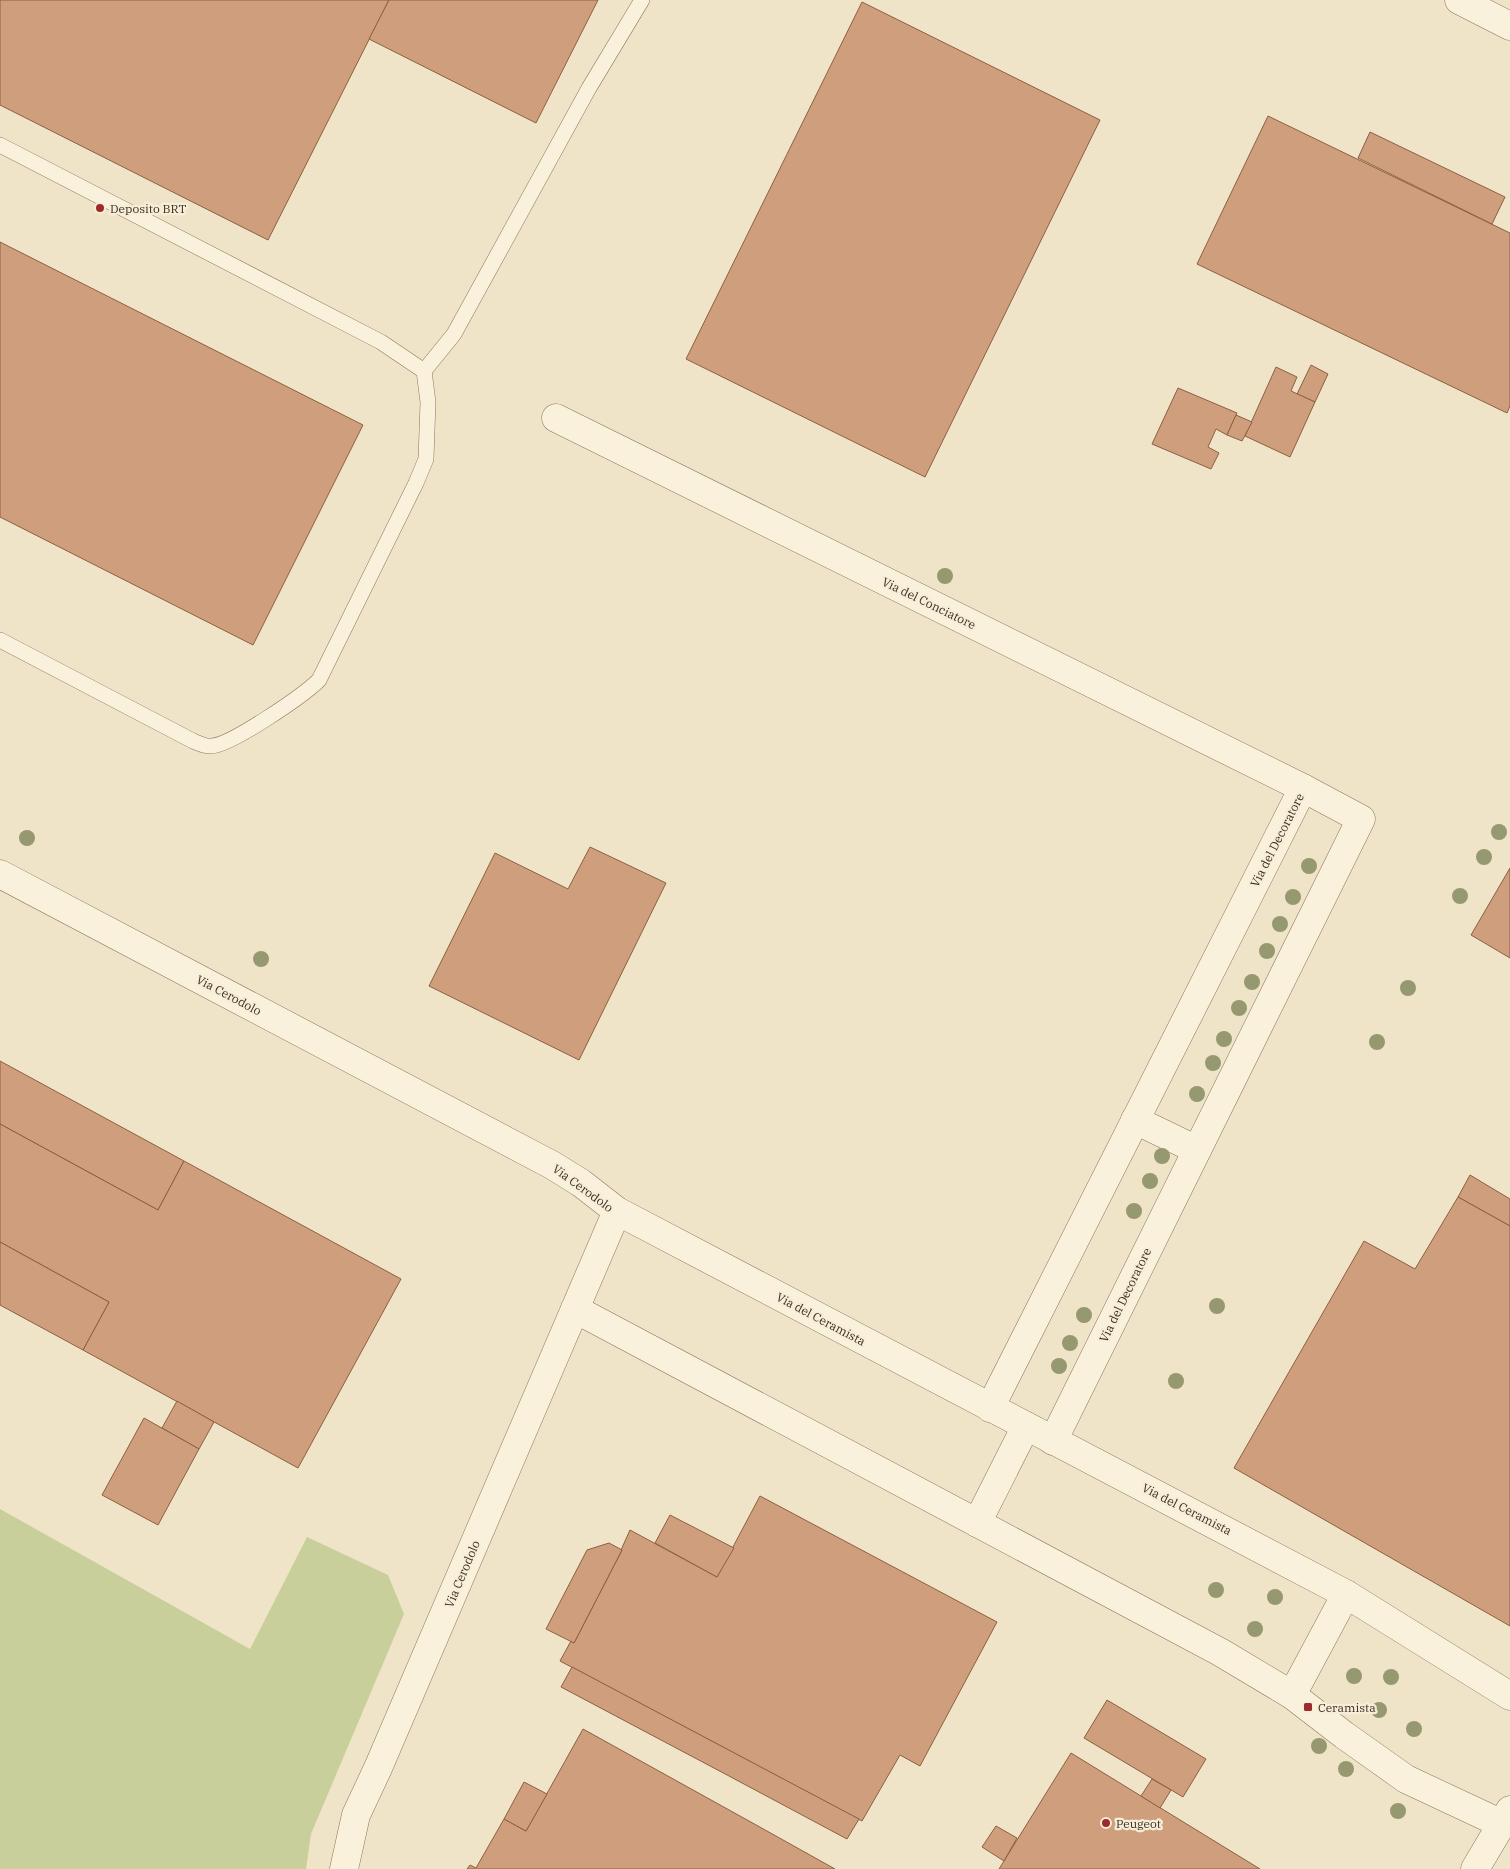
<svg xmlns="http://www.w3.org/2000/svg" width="1510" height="1869" viewBox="0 0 1510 1869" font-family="'IBM Plex Serif',serif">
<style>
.green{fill:#c9cf9b}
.building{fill:#cf9f7d;stroke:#8d5f41}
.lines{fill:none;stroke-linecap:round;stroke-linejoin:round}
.lane-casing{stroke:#8d765c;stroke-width:16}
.street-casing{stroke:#8d765c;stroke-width:29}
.lane{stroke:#faf1dc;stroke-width:15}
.street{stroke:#faf1dc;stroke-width:28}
.tree{fill:#96986f}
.poi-dot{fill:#9e2a2b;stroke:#f7eed8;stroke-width:2}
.labels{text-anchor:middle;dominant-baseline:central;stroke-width:4.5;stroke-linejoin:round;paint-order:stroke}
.poi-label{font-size:12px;fill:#3d2e20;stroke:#f7eed8;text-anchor:start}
.street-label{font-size:12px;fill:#3d2e20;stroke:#f7eed8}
</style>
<rect width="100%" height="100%" fill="#f0e4c8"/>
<polygon class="green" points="0,1509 250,1649 307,1537 388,1575 404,1614 311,1834 306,1869 0,1869"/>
<g class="building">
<polygon points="0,0 389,0 268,240 0,105"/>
<polygon points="389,0 598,0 536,123 369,39"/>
<polygon points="862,2 1100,120 925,477 686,359"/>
<polygon points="1268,116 1510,233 1510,406 1507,413 1197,264"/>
<polygon points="1370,132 1505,197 1492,224 1358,158"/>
<polygon points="0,242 363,425 253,645 0,517"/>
<polygon points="1311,365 1328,374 1315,402 1297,394"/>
<polygon points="1276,367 1297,377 1291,391 1315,402 1290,457 1245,436"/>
<polygon points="1178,388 1237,413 1227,435 1216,429 1208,447 1219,453 1211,469 1152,444"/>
<polygon points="1236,415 1252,422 1242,441 1227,435"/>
<polygon points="590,847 666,883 579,1060 429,986 495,853 568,889"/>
<polygon points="1510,868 1510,958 1471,935"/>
<polygon points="0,1061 184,1161 158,1210 0,1124"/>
<polygon points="0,1124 158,1210 184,1161 401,1279 298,1468 83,1350 109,1302 0,1242"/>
<polygon points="1470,1175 1510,1199 1510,1226 1458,1197"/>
<polygon points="1458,1197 1510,1226 1510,1626 1234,1468 1364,1241 1415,1269"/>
<polygon points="0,1242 109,1302 83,1350 0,1305"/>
<polygon points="177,1401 214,1422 199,1449 162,1428"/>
<polygon points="144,1418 199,1449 158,1525 102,1495"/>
<polygon points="760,1496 997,1622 920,1766 900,1755 862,1821 560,1661 571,1641 574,1643 622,1550 621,1550 630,1530 717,1577"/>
<polygon points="670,1515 734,1548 717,1577 655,1543"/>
<polygon points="609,1543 622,1550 574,1643 546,1629 587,1550"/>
<polygon points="572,1667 859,1819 847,1839 729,1776 561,1687"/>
<polygon points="1107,1700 1206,1759 1183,1797 1084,1738"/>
<polygon points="583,1729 758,1826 835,1869 467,1869 470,1865 476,1868 504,1819 526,1831"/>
<polygon points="1071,1753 1141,1796 1260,1869 999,1869"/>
<polygon points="1152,1779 1171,1790 1160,1808 1141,1796"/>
<polygon points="524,1782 547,1794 526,1831 504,1819"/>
<polygon points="996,1826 1017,1838 1004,1861 982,1847"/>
</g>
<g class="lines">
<defs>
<g id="lane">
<path d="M0 145 381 342 424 371 428 402 426 459 416 483 319 680C304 695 230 746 211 746 206 747 198 743 193 741L0 640"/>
<polyline points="424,371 454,334 589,88 642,0"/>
</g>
<g id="street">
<polyline points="1459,0 1510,26"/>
<polyline points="556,418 1303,788 1361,819 1053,1441"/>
<polyline points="0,874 552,1165 581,1183 617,1211 1346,1594 1510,1696"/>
<polyline points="1135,1120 1197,1150"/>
<polyline points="575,1309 1220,1652 1292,1695 1344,1735 1406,1779 1502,1824"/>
<polyline points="990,1408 1303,788"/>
<polyline points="977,1523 1026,1426"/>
<polyline points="1292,1695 1346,1594"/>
<polyline points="344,1869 356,1815 378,1768 617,1211"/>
<polyline points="1475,1869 1510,1810"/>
</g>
</defs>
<use href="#lane" class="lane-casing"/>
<use href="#street" class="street-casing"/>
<use href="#lane" class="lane"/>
<use href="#street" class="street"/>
</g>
<g class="tree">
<circle cx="945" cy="576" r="8"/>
<circle cx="1499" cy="832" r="8"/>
<circle cx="27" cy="838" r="8"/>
<circle cx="1484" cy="857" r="8"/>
<circle cx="1309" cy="866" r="8"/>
<circle cx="1460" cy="896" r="8"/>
<circle cx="1293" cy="897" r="8"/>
<circle cx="1280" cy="924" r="8"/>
<circle cx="1267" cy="951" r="8"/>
<circle cx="261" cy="959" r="8"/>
<circle cx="1252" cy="982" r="8"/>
<circle cx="1408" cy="988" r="8"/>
<circle cx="1239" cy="1008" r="8"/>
<circle cx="1224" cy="1039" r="8"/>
<circle cx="1377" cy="1042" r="8"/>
<circle cx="1213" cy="1063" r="8"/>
<circle cx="1197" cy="1094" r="8"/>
<circle cx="1162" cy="1156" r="8"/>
<circle cx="1150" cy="1181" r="8"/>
<circle cx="1134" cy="1211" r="8"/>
<circle cx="1217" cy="1306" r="8"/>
<circle cx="1084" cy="1315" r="8"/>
<circle cx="1070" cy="1343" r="8"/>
<circle cx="1059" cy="1366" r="8"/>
<circle cx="1176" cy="1381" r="8"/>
<circle cx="1216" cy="1590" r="8"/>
<circle cx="1275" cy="1597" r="8"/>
<circle cx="1255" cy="1629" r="8"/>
<circle cx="1354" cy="1676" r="8"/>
<circle cx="1391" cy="1677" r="8"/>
<circle cx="1379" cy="1710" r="8"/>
<circle cx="1414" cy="1729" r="8"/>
<circle cx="1319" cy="1746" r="8"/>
<circle cx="1346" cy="1769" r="8"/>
<circle cx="1398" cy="1811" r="8"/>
</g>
<g class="poi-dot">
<circle cx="100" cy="208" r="5"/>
<rect x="1303" y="1702" width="10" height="10" rx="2.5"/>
<circle cx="1106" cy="1823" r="5"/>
</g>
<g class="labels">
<g class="poi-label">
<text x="110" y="208">Deposito BRT</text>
<text x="1318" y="1707">Ceramista</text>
<text x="1116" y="1823">Peugeot</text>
</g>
<g class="street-label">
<text transform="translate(929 603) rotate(26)">Via del Conciatore</text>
<text transform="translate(1277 840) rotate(-63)">Via del Decoratore</text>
<text transform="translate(229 995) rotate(28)">Via Cerodolo</text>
<text transform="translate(583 1188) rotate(36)">Via Cerodolo</text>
<text transform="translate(1125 1295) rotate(-64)">Via del Decoratore</text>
<text transform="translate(821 1319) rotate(28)">Via del Ceramista</text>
<text transform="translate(1187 1509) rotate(27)">Via del Ceramista</text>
<text transform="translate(462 1574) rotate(-67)">Via Cerodolo</text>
</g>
</g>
</svg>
